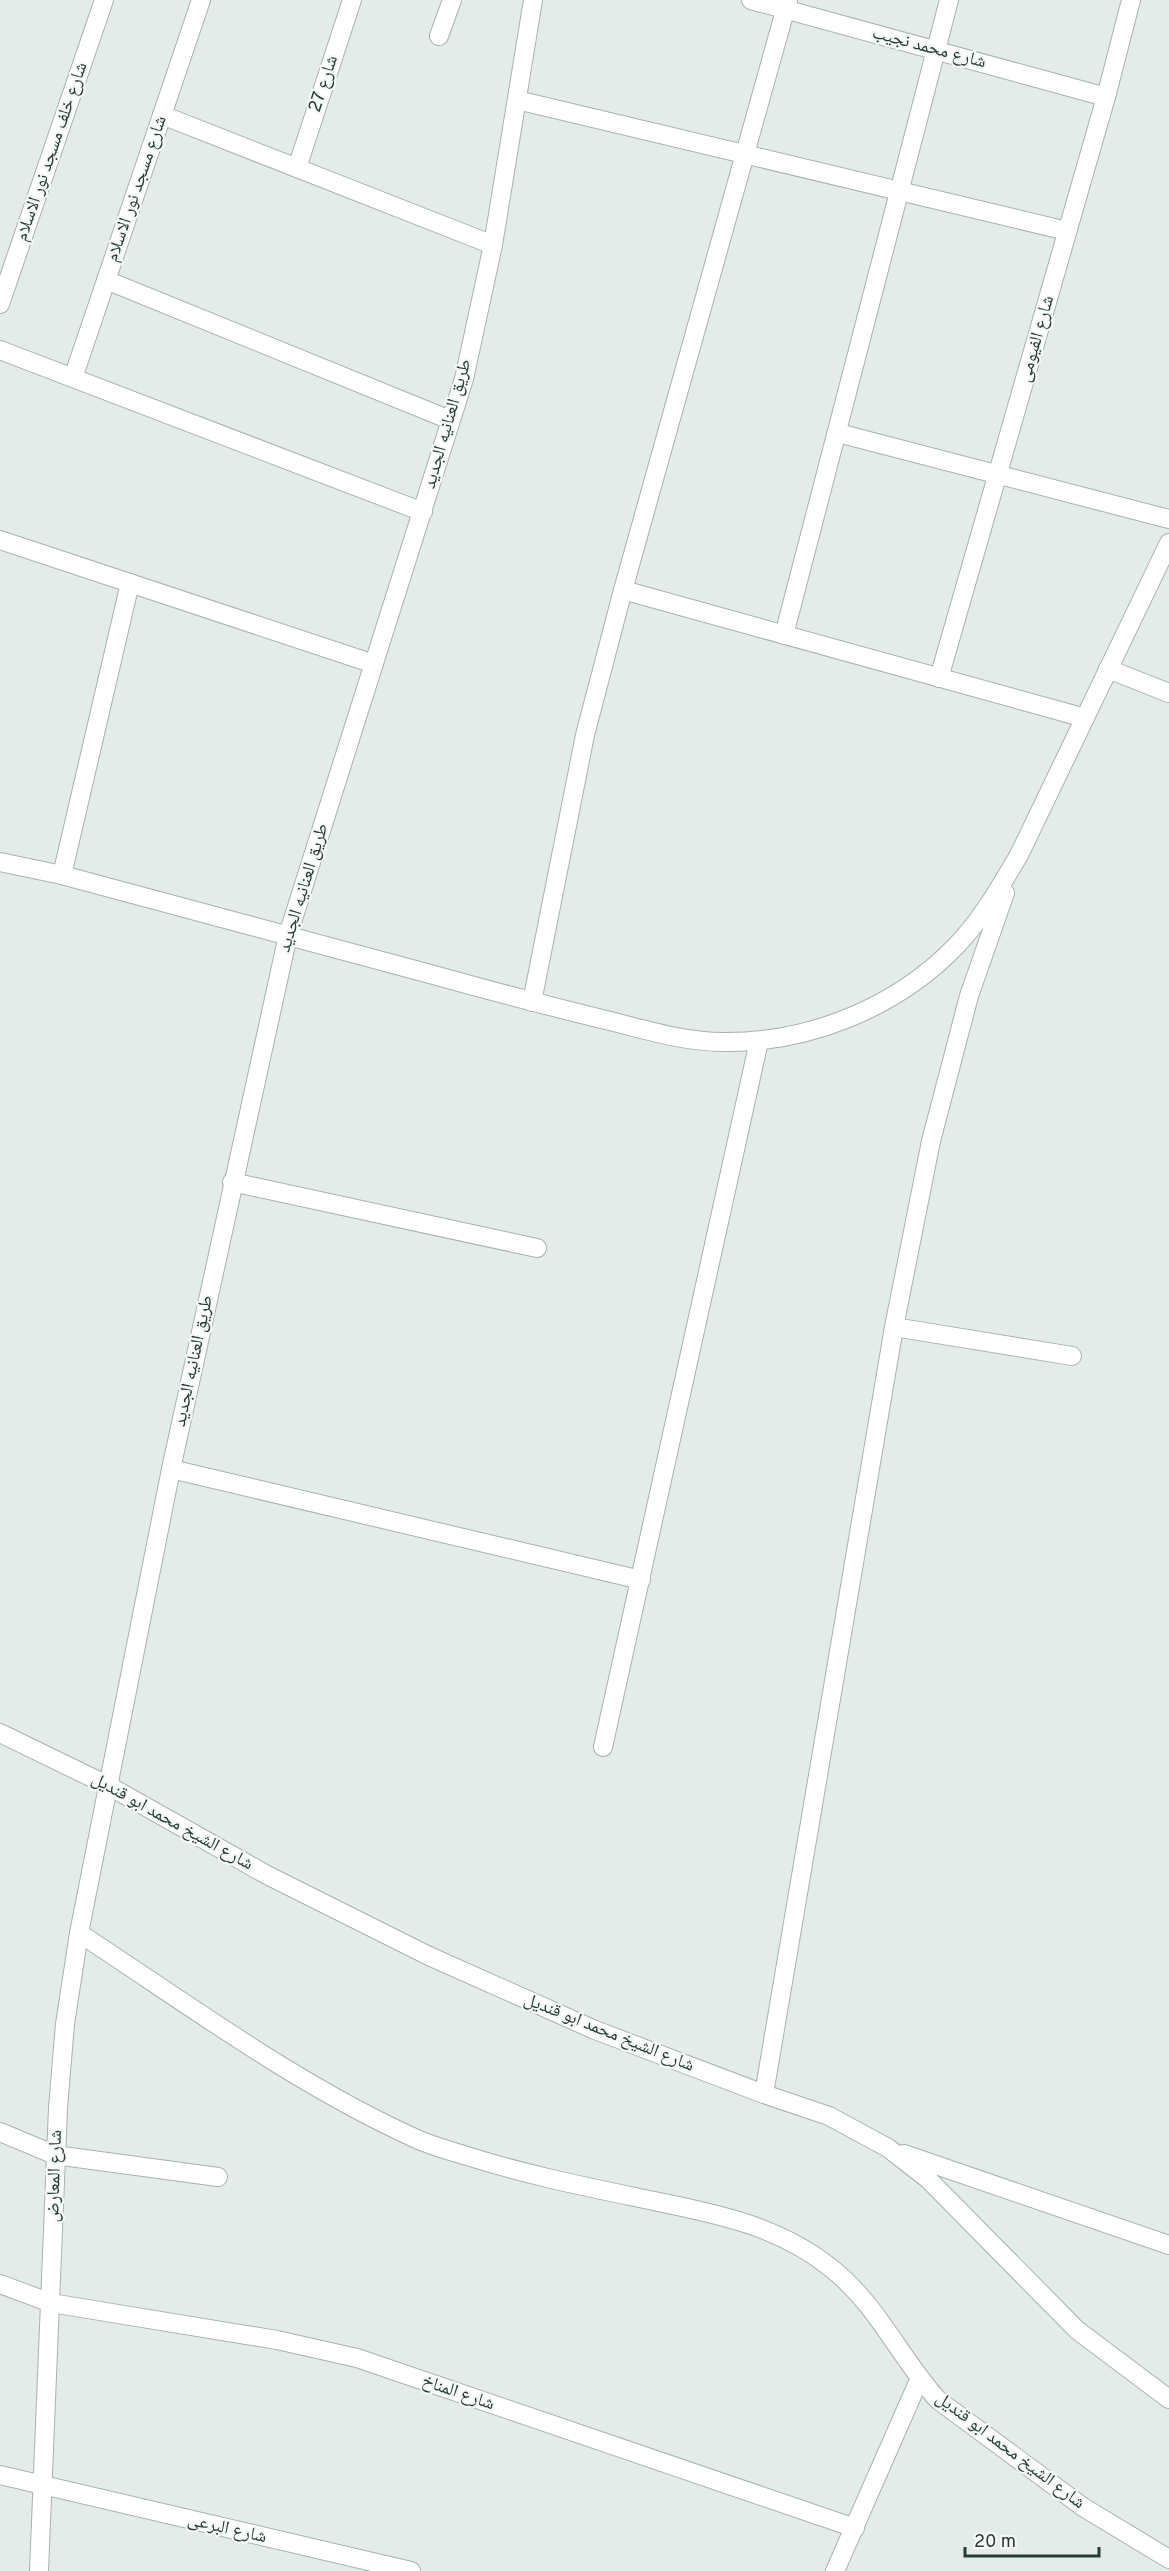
<svg xmlns="http://www.w3.org/2000/svg" width="1169" height="2571" viewBox="0 0 1169 2571" font-family="Overpass,'Noto Naskh Arabic',sans-serif">
<style>
.lines{fill:none;stroke-linecap:round;stroke-linejoin:round}
.minor-casing{stroke:#a6b3af;stroke-width:20}
.minor{stroke:#fff;stroke-width:18}
.labels{text-anchor:middle;dominant-baseline:central;stroke-width:4.5;stroke-linejoin:round;paint-order:stroke}
.street-label{font-size:18px;fill:#253b35;stroke:#f4f8f6}
</style>
<rect width="100%" height="100%" fill="#e3ece8"/>
<g class="lines">
<defs>
<g id="minor">
<polyline points="751,0 1106,97"/>
<polyline points="439,36 452,0"/>
<polyline points="517,100 1067,231"/>
<polyline points="162,115 493,245"/>
<polyline points="297,168 352,0"/>
<polyline points="106,280 450,420"/>
<polyline points="0,304 104,0"/>
<polyline points="0,350 423,512"/>
<polyline points="73,378 201,0"/>
<polyline points="838,433 1169,519"/>
<polyline points="0,540 374,664"/>
<polyline points="623,590 1085,718"/>
<polyline points="784,635 949,0"/>
<polyline points="1108,669 1169,693"/>
<polyline points="939,678 1106,97 1131,0"/>
<path d="M0 862 62 875C185 908 307 941 430 974 491 991 552 1007 614 1022 650 1031 686 1042 723 1042 809 1043 896 1008 956 946 982 919 1000 887 1019 855L1169 543"/>
<polyline points="62,875 130,583"/>
<polyline points="532,1002 585,735 623,590 788,0"/>
<polyline points="232,1182 537,1248"/>
<polyline points="894,1327 1072,1356"/>
<polyline points="171,1469 641,1580"/>
<polyline points="0,1733 109,1786 267,1875 429,1956 595,2030 764,2094 829,2116 888,2148 928,2179 1077,2330 1169,2399"/>
<polyline points="603,1747 759,1041"/>
<path d="M79 1933C189 2005 300 2087 419 2140 435 2147 451 2151 467 2156 527 2175 587 2187 649 2200 713 2213 778 2225 831 2268 877 2304 900 2358 938 2400L1083 2507 1169 2559"/>
<polyline points="764,2094 894,1327 931,1141 969,996 1005,893"/>
<polyline points="0,2132 55,2155 218,2177"/>
<polyline points="904,2154 1169,2245"/>
<polyline points="0,2284 51,2303 277,2340 357,2358 855,2528"/>
<polyline points="0,2475 411,2571"/>
<polyline points="39,2571 58,2108 65,2024 79,1933 171,1469 288,935 464,379 493,245 533,0"/>
<polyline points="835,2571 919,2380"/>
</g>
</defs>
<use href="#minor" class="minor-casing"/>
<use href="#minor" class="minor"/>
</g>
<g class="labels">
<g class="street-label">
<text transform="translate(929 48) rotate(15)">شارع محمد نجيب</text>
<text transform="translate(324 84) rotate(-72)">شارع 27</text>
<text transform="translate(52 152) rotate(-71)">شارع خلف مسجد نور الاسلام</text>
<text transform="translate(137 189) rotate(-71)">شارع مسجد نور الاسلام</text>
<text transform="translate(1037 339) rotate(-74)">شارع الفيومى</text>
<text transform="translate(448 424) rotate(-74)">طريق العنانيه الجديد</text>
<text transform="translate(304 888) rotate(-73)">طريق العنانيه الجديد</text>
<text transform="translate(194 1361) rotate(-78)">طريق العنانيه الجديد</text>
<text transform="translate(172 1822) rotate(29)">شارع الشيخ محمد ابو قنديل</text>
<text transform="translate(609 2033) rotate(22)">شارع الشيخ محمد ابو قنديل</text>
<text transform="translate(55 2176) rotate(-88)">شارع المعارض</text>
<text transform="translate(458 2393) rotate(19)">شارع المناخ</text>
<text transform="translate(1010 2451) rotate(37)">شارع الشيخ محمد ابو قنديل</text>
<text transform="translate(227 2529) rotate(13)">شارع البرعى</text>
</g>
</g>
<path d="M965 2547v9h134v-9" fill="none" stroke="#253b35" stroke-width="3"/>
<text x="974" y="2547" font-size="18" fill="#253b35" stroke="#f4f8f6" stroke-width="4.5" paint-order="stroke">20 m</text>
</svg>
